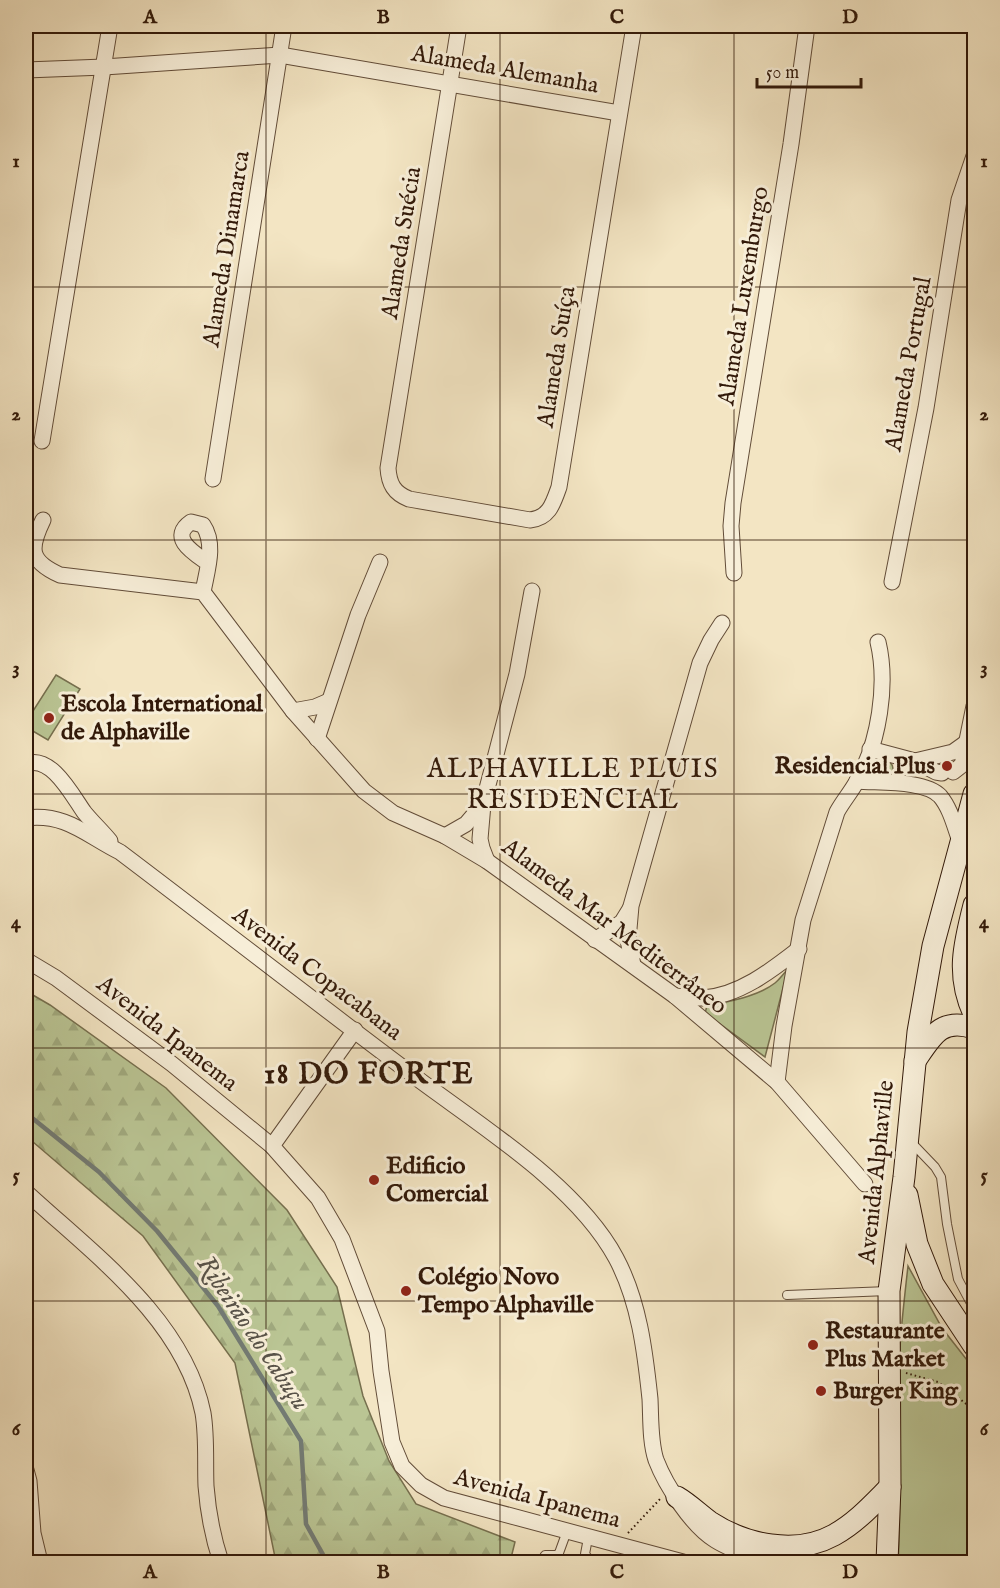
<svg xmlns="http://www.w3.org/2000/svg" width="1000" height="1588" viewBox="0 0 1000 1588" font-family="'IM FELL English',serif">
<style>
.green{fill:#bac594;stroke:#766f4e;stroke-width:1.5}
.forest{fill:url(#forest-firs);stroke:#766f4e;stroke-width:1.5}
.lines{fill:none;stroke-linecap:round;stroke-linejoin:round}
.stream{stroke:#737b74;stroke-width:4.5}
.service-casing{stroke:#624c38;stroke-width:10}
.minor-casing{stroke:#624c38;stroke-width:17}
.secondary-casing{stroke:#321909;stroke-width:23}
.path{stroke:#321909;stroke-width:2;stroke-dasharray:1.5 3;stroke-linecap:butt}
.service{stroke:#f7eed8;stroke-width:8}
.minor{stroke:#f7eed8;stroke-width:15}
.secondary{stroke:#f7eed8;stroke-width:21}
.grid{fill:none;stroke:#321909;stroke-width:1.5;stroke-opacity:0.55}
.poi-dot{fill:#8f2418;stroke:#f7eed8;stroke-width:2}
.labels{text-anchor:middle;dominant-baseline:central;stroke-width:6;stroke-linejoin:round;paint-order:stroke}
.street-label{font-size:24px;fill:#321909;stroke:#f7eed8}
.poi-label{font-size:24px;font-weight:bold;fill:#321909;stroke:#f7eed8;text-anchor:start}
.water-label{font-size:26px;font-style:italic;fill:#585248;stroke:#f7eed8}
.quarter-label{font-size:27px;letter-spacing:1.5px;fill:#321909;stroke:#f7eed8}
.district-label{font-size:30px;font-weight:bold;letter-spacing:1.5px;fill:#321909;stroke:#f7eed8}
.neatline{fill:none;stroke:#321909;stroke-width:2}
.grid-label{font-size:20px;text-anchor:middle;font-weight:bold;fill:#321909}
</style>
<defs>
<pattern id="forest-firs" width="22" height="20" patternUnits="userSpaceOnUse" patternTransform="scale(1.5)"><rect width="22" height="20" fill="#bac594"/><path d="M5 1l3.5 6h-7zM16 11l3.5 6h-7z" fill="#a0a97e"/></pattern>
</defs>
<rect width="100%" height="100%" fill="#f3e5c3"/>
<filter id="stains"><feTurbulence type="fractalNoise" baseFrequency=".00333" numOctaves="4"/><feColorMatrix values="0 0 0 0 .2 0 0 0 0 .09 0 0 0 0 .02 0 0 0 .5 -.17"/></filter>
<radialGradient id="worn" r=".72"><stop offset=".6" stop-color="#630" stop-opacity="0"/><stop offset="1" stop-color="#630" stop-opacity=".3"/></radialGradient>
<g class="green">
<polygon points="56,675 80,689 48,740 26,727 26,722"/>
<circle cx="884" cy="769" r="9"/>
<path d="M788 969 765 1057 705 1013 707 1006C729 1001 757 997 775 983 780 979 784 973 788 969Z"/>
<path d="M908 1266 942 1328 974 1369V1562H898C902 1508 898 1453 898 1398 898 1354 903 1310 908 1266Z"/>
</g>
<polygon class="forest" points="26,991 50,1005 166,1088 287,1210 337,1287 363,1396 389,1461 416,1504 515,1542 510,1562 276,1562 235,1363 143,1236 26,1136"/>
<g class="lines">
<polyline class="stream" points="26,1113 99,1172 157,1231 218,1306 301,1441 306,1524 327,1562"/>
<defs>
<g id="service">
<polyline points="911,1142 935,1167 941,1177 947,1224 958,1279 974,1309"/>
<polyline points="787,1295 888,1291"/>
<polyline points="588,1538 585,1554 591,1562"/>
<polyline points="541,1562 545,1555 556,1555 559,1553 567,1531"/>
</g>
<g id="minor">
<path d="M459 26 388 468C389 484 394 493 409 499L530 520C549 518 553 504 559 487L634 26"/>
<polyline points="26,70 104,67 280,55 619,113"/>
<polyline points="42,441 110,26"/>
<polyline points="213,479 284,26"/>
<path d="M43 520C29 549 29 561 60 575L203 592 293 711 364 791 393 813 445 836 487 861 675 996 777 1082 865 1184"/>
<polyline points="734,573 731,526 733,503 791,144 807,26"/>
<polyline points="892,582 926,408 959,200 974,156"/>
<path d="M203 592C207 570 216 544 203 525L191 522C168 538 194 553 208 563"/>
<polyline points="293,711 315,707 329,701"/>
<polyline points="317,739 358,615 380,562"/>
<polyline points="870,749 915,761 936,772 942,773"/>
<polyline points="915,761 953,752 967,742"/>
<path d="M26 764C51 754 72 795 84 812 92 822 102 831 110 841"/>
<polyline points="953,772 962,765 974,706"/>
<path d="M857 781C879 783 925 780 940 796 951 809 955 828 961 844"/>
<path d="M26 818C66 813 86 835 120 852 218 926 315 1002 414 1076 479 1125 577 1185 616 1258 639 1301 645 1351 650 1399 651 1419 650 1442 656 1460 666 1486 692 1526 715 1540 731 1550 749 1556 766 1562"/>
<polyline points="445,836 466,824 483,804"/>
<polyline points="487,861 482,848 480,839 483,804 517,674 532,591"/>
<polyline points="595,940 622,922 630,909"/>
<polyline points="26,960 56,978 172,1064 272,1146 318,1198 342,1239 377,1331 381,1371 392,1442 402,1466 421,1485 444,1498 683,1562"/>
<polyline points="633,965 628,940 631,906 700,663 711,640 722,623"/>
<path d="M675 996C684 997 694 998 703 998 739 996 772 970 799 949"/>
<path d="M777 1082 784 1026 803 920 837 812C843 801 851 792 857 781 879 743 888 684 878 642"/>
<polyline points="272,1146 355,1030"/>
<path d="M26 1192C92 1253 184 1319 203 1413 207 1437 205 1462 206 1486 208 1512 213 1538 221 1562"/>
<polyline points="26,1470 29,1481 33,1533 40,1562"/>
</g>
<g id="secondary">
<path d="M974 905C964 944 956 976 974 1014"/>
<path d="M915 1061C932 1036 941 1017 974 1028"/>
<polyline points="907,1195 917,1244 933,1284 974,1346"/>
<path d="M677 1497C689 1504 699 1514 710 1522 745 1545 796 1556 834 1535 856 1523 873 1504 890 1487"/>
<polyline points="887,1562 890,1487 889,1291 904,1177 918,1032 933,946 974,794"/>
</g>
</defs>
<use href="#service" class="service-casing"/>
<use href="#minor" class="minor-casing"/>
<use href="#secondary" class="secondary-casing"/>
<g class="path">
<polyline points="974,1060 974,1062"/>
<polyline points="906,1373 938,1382 974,1410"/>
<polyline points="628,1533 661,1498"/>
</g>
<use href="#service" class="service"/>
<use href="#minor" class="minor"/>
<use href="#secondary" class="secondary"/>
</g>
<path class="grid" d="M266 26V1562M500 26V1562M734 26V1562M26 287H974M26 540H974M26 794H974M26 1048H974M26 1301H974"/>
<g class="poi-dot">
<circle cx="49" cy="718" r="6"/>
<circle cx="947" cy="766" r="6"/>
<circle cx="374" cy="1180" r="6"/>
<circle cx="406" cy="1291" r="6"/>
<circle cx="813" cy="1345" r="6"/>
<circle cx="821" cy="1391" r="6"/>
</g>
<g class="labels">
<g class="street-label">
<text transform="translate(505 70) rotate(10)">Alameda Alemanha</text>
<text transform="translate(402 243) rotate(-81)">Alameda Suécia</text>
<text transform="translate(227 249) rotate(-81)">Alameda Dinamarca</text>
<text transform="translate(744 296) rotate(-81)">Alameda Luxemburgo</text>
<text transform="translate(557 357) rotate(-81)">Alameda Suíça</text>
<text transform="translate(909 364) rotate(-80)">Alameda Portugal</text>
<text transform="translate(614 927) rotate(37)">Alameda Mar Mediterrâneo</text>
<text transform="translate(317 974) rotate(37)">Avenida Copacabana</text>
<text transform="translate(167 1034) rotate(38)">Avenida Ipanema</text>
<text transform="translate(877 1172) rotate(-84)">Avenida Alphaville</text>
<text transform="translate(537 1499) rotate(15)">Avenida Ipanema</text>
</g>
<g class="poi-label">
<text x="61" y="704">Escola International<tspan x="61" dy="28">de Alphaville</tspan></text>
<text x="935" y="766" text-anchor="end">Residencial Plus</text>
<text x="386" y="1166">Edificio<tspan x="386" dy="28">Comercial</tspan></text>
<text x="418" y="1277">Colégio Novo<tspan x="418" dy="28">Tempo Alphaville</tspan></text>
<text x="825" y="1331">Restaurante<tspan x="825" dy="28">Plus Market</tspan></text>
<text x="833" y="1391">Burger King</text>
</g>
<g class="water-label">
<text transform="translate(253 1333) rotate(56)">Ribeirão do Cabuçu</text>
</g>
<g class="quarter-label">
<text x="573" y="770">ALPHAVILLE PLUIS<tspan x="573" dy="31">RESIDENCIAL</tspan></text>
</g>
<g class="district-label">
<text x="369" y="1075">18 DO FORTE</text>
</g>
</g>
<rect width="1000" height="1588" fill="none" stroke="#f3e5c3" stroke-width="66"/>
<path d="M757 78v9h104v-9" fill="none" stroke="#321909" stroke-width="3"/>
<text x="766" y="78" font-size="18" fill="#321909" stroke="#f7eed8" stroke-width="4.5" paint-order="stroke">50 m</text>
<rect x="33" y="33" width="934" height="1522" class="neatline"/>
<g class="grid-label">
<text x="150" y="23">A</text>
<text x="383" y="23">B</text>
<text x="617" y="23">C</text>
<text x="850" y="23">D</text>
<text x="16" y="167">1</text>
<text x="984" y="167">1</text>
<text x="16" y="420">2</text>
<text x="984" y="420">2</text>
<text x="16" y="674">3</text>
<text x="984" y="674">3</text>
<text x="16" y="928">4</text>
<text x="984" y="928">4</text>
<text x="16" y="1181">5</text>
<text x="984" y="1181">5</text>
<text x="16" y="1435">6</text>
<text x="984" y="1435">6</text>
<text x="150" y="1578">A</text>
<text x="383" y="1578">B</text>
<text x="617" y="1578">C</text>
<text x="850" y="1578">D</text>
</g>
<rect width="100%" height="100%" filter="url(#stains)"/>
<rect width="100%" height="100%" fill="url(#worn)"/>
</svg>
